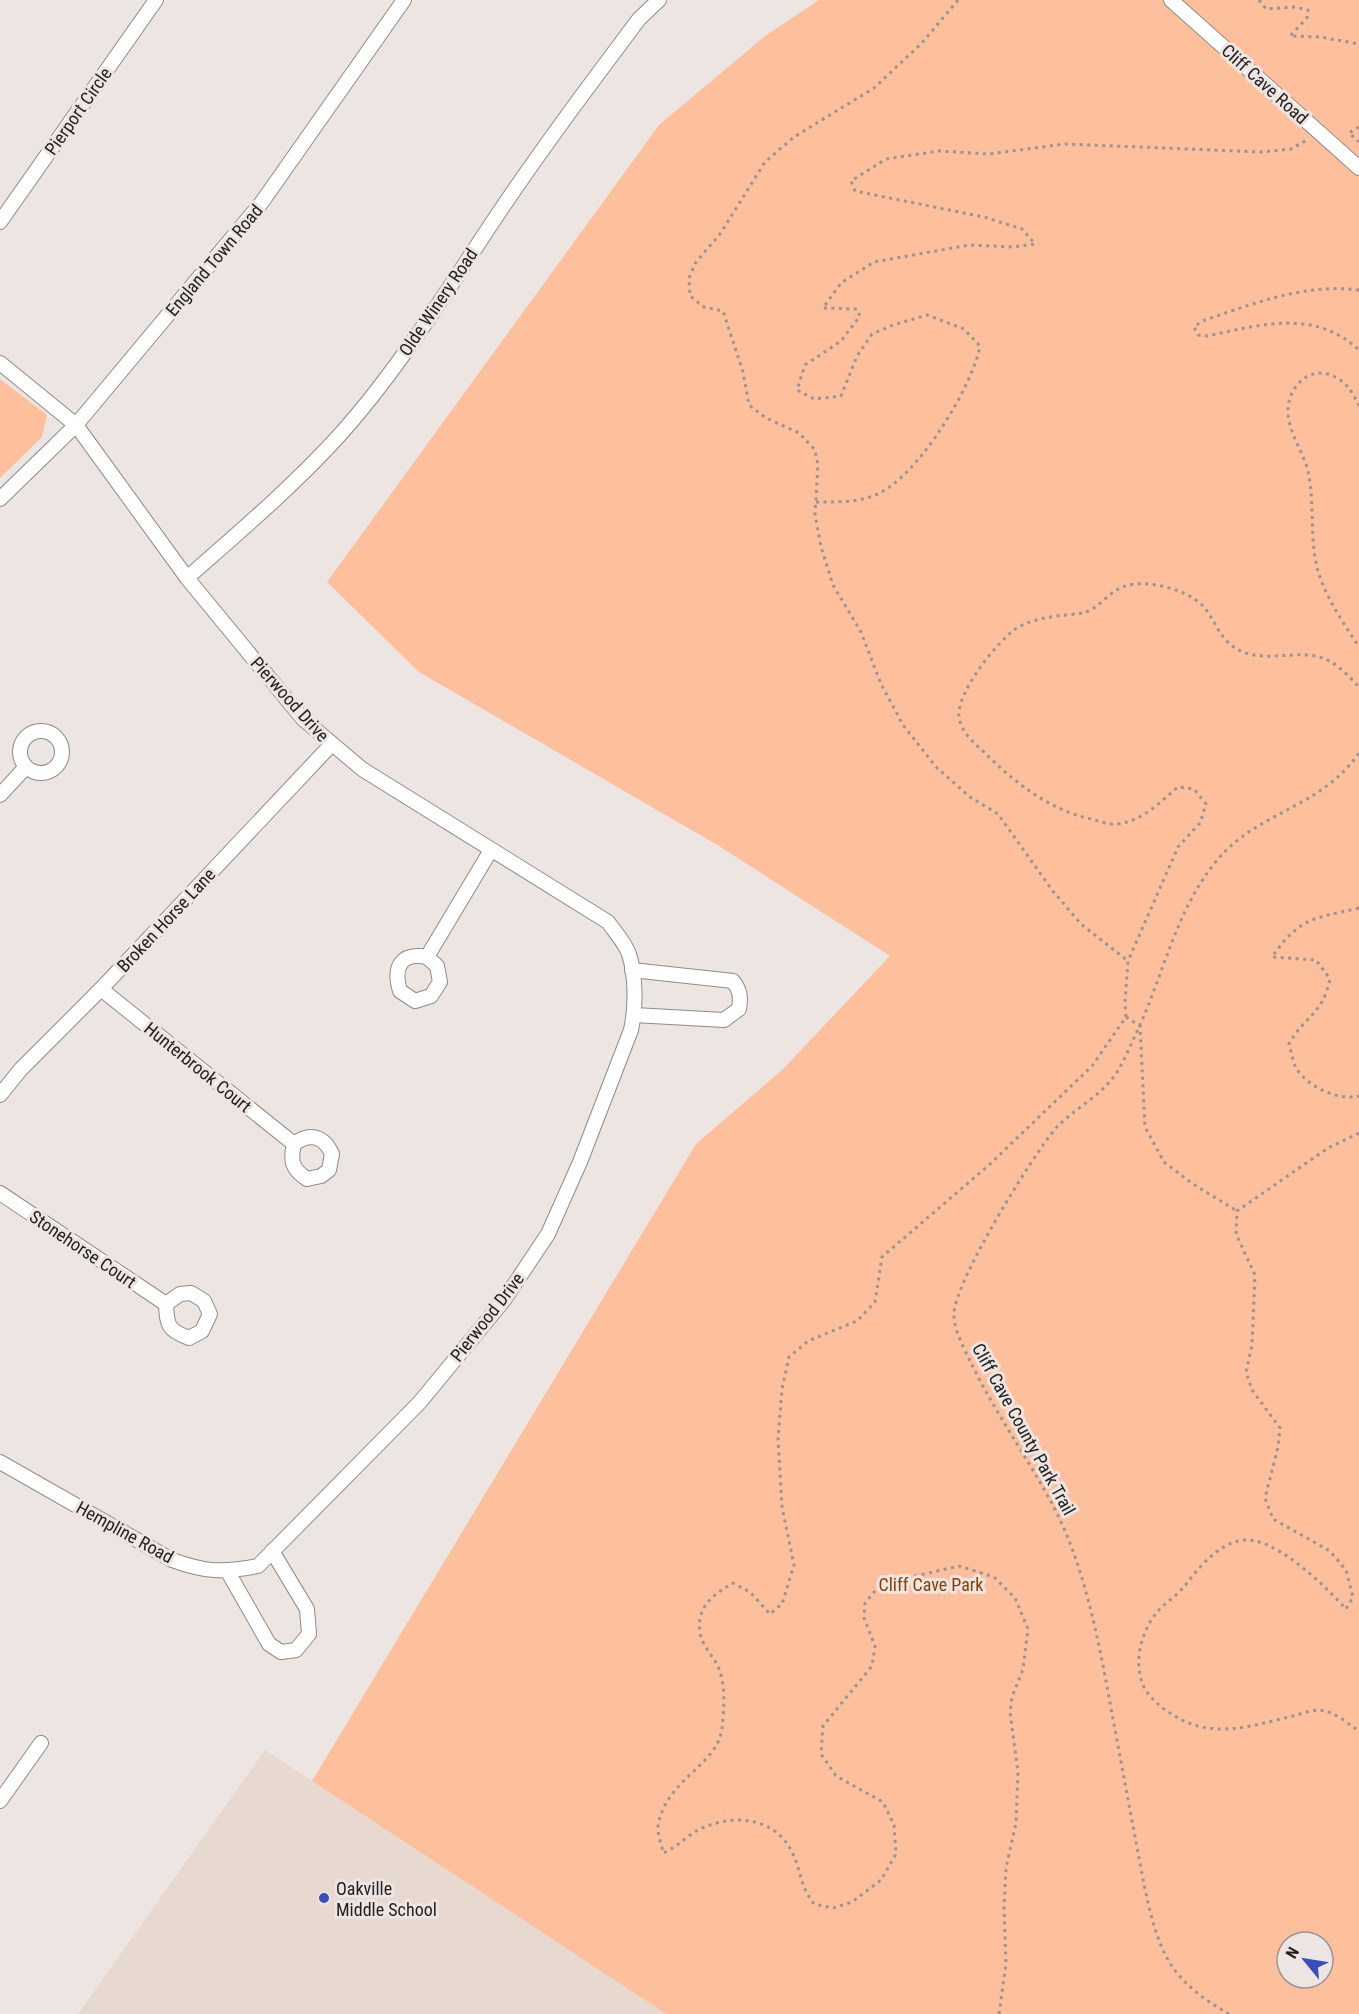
<svg xmlns="http://www.w3.org/2000/svg" width="1359" height="2014" viewBox="0 0 1359 2014" font-family="'Roboto Condensed',sans-serif">
<style>
.built{fill:#e8d9d0}
.green{fill:#febf9d;fill-rule:evenodd}
.lines{fill:none;stroke-linecap:round;stroke-linejoin:round}
.street-casing{stroke:#918a86;stroke-width:16}
.path{stroke:#9a9492;stroke-width:3;stroke-dasharray:3 4.5;stroke-linecap:butt}
.street{stroke:#fff;stroke-width:14}
.poi-dot{fill:#384ec0;stroke:#ede5e1;stroke-width:2}
.labels{text-anchor:middle;dominant-baseline:central;stroke-width:6;stroke-linejoin:round;paint-order:stroke}
.street-label{font-size:18px;fill:#211e1d;stroke:#ede5e1}
.park-label{font-size:18px;fill:#8b3d00;stroke:#ede5e1}
.poi-label{font-size:18px;fill:#211e1d;stroke:#ede5e1;text-anchor:start}
</style>
<rect width="100%" height="100%" fill="#ede5e1"/>
<polygon class="built" points="265,1750 666,2014 78,2014"/>
<g class="green">
<path d="M819 0H1359V2014H666L312 1781 696 1144 782 1070 890 956 719 846 419 672 327 582 659 125 765 36ZM1287 1942H1323V1978H1287Z"/>
<polygon points="0,379 47,415 42,437 0,478"/>
</g>
<g class="lines">
<defs>
<g id="street">
<polyline points="1171,0 1359,168"/>
<polyline points="0,222 156,0"/>
<path d="M0 363 76 425 187 578 303 719 362 769 608 922C615 932 625 943 629 954 636 976 636 1007 631 1030L580 1162 548 1234 504 1300 420 1402 258 1566C223 1573 205 1572 172 1560L0 1462"/>
<polyline points="0,499 76,425 262,202 404,0"/>
<path d="M187 578C238 533 290 489 336 439 398 371 447 290 498 214 543 147 591 83 639 19L659 0"/>
<circle cx="41" cy="752" r="21"/>
<polyline points="0,795 25,768"/>
<path d="M427 957 437 966 440 982 431 996 415 1001 400 991C393 968 400 952 427 957L491 850"/>
<path d="M632 970 733 981C740 990 741 997 739 1009L724 1020 634 1015"/>
<path d="M101 989 294 1144C290 1161 292 1169 307 1179L321 1176 329 1170 332 1154C324 1136 310 1132 294 1144"/>
<polyline points="0,1095 21,1069 101,989 331,745"/>
<polyline points="0,1193 166,1304"/>
<path d="M191 1293 204 1301 210 1314 202 1331 189 1338C168 1330 167 1326 166 1304L180 1294Z"/>
<polyline points="228,1572 269,1644 281,1652 296,1650 309,1634 307,1609 272,1551"/>
<polyline points="0,1801 41,1743"/>
</g>
</defs>
<use href="#street" class="street-casing"/>
<g class="path">
<polyline points="958,0 921,44 874,88 794,137 765,162 720,234 696,262 689,278 690,296 704,307 723,311 743,372 749,405 766,418 799,433 815,450 818,465 815,514 821,547 833,585 861,632 881,684 903,725 936,767 970,797 998,814 1052,890 1081,924 1128,961"/>
<polyline points="1259,0 1266,9 1294,7 1308,10 1307,18 1290,36 1320,37 1359,44"/>
<polyline points="1359,127 1349,133 1359,142"/>
<path d="M1359 290C1304 283 1253 304 1202 321L1194 327 1198 335 1207 336C1260 325 1314 308 1359 350"/>
<path d="M1359 406C1354 395 1348 384 1337 378 1312 363 1288 385 1288 411 1288 432 1303 451 1308 471 1315 504 1309 538 1318 571 1326 598 1344 624 1359 647"/>
<path d="M816 502C841 502 867 503 888 488 924 464 972 387 980 346L964 329 927 315 893 325 872 334 857 356 841 396 814 399 797 390 805 365 841 341 860 316 857 309 823 308 841 283 874 262 969 245 1013 247 1035 244 1022 229 984 217 855 191 851 181 886 159 939 151 989 154 1065 144 1261 152 1291 149 1307 140"/>
<path d="M1359 908C1313 919 1301 916 1272 957L1316 960 1330 979C1322 1016 1305 1015 1289 1044 1291 1051 1293 1062 1296 1068 1308 1087 1338 1101 1359 1096"/>
<polyline points="1126,1017 1140,1026 1145,1127 1164,1162 1193,1184 1237,1211"/>
<path d="M1359 1133 1328 1148 1237 1211 1236 1234 1255 1275 1252 1345 1246 1372 1252 1390 1280 1428 1278 1447 1265 1498 1273 1519 1330 1551 1346 1570 1353 1597 1346 1609C1325 1586 1287 1549 1256 1541 1225 1534 1200 1566 1184 1587 1176 1596 1165 1603 1157 1612 1141 1632 1132 1664 1145 1689 1153 1702 1166 1711 1178 1718 1216 1739 1254 1725 1293 1716 1300 1714 1311 1710 1319 1710 1334 1711 1347 1723 1359 1731"/>
<path d="M999 2014 1006 1964 1004 1908 1006 1868 1016 1823 1018 1772 1010 1712 1012 1697 1023 1669 1028 1629 1015 1598 994 1577 959 1566 898 1580 874 1592 865 1603 864 1618 875 1646 872 1666 823 1726 821 1754 836 1776 883 1802 894 1825 896 1854 881 1880 852 1902 833 1908 814 1904C799 1884 802 1873 793 1854 776 1816 732 1813 698 1830 686 1837 677 1847 663 1853 662 1845 657 1834 658 1826 666 1778 718 1766 722 1728 724 1710 726 1687 719 1669 715 1658 704 1648 701 1637 694 1609 712 1595 733 1583L750 1592 770 1614 782 1604 794 1565 782 1507 778 1439 782 1389 789 1357 808 1341 857 1321 875 1302 882 1257 989 1165 1092 1066 1126 1017 1125 1002 1128 961 1178 847 1200 823 1206 804 1194 789 1178 787C1160 802 1143 821 1117 824 1111 825 1102 822 1095 820 1051 811 1016 784 985 753 974 743 961 732 959 717 956 693 998 640 1017 628 1037 616 1062 616 1083 613 1098 610 1110 590 1125 586 1146 579 1186 589 1202 605 1213 616 1218 635 1231 645 1256 665 1287 651 1315 656 1333 659 1347 674 1359 687"/>
<path d="M1229 2014C1206 2001 1182 1984 1168 1960 1151 1929 1145 1888 1138 1853 1128 1799 1118 1746 1108 1692 1096 1628 1082 1558 1050 1500 1025 1454 995 1412 972 1365 965 1350 955 1333 954 1316 951 1287 1034 1153 1056 1128 1073 1110 1097 1098 1112 1079 1121 1068 1127 1053 1133 1040 1163 980 1174 911 1218 859 1259 811 1321 808 1359 753"/>
</g>
<use href="#street" class="street"/>
</g>
<circle class="poi-dot" cx="324" cy="1898" r="6"/>
<g class="labels">
<g class="street-label">
<text transform="translate(1265 84) rotate(42)">Cliff Cave Road</text>
<text transform="translate(78 111) rotate(-55)">Pierport Circle</text>
<text transform="translate(214 260) rotate(-50)">England Town Road</text>
<text transform="translate(438 302) rotate(-56)">Olde Winery Road</text>
<text transform="translate(290 699) rotate(48)">Pierwood Drive</text>
<text transform="translate(166 920) rotate(-47)">Broken Horse Lane</text>
<text transform="translate(198 1067) rotate(39)">Hunterbrook Court</text>
<text transform="translate(83 1249) rotate(34)">Stonehorse Court</text>
<text transform="translate(487 1317) rotate(-52)">Pierwood Drive</text>
<text transform="translate(1024 1429) rotate(61)">Cliff Cave County Park Trail</text>
<text transform="translate(125 1532) rotate(29)">Hempline Road</text>
</g>
<g class="park-label">
<text x="931" y="1584">Cliff Cave Park</text>
</g>
<g class="poi-label">
<text x="336" y="1888">Oakville<tspan x="336" dy="21">Middle School</tspan></text>
</g>
</g>
<g transform="translate(1305 1960) rotate(300)"><circle r="28" fill="#ede5e1" stroke="#9b9593" stroke-width="1.5"/>
<path d="M0-4.5L10 22L0 15L-10 22Z" fill="#384ec0"/>
<text y="-9" font-size="16" font-weight="bold" text-anchor="middle" fill="#211e1d">N</text>
</g>
</svg>
